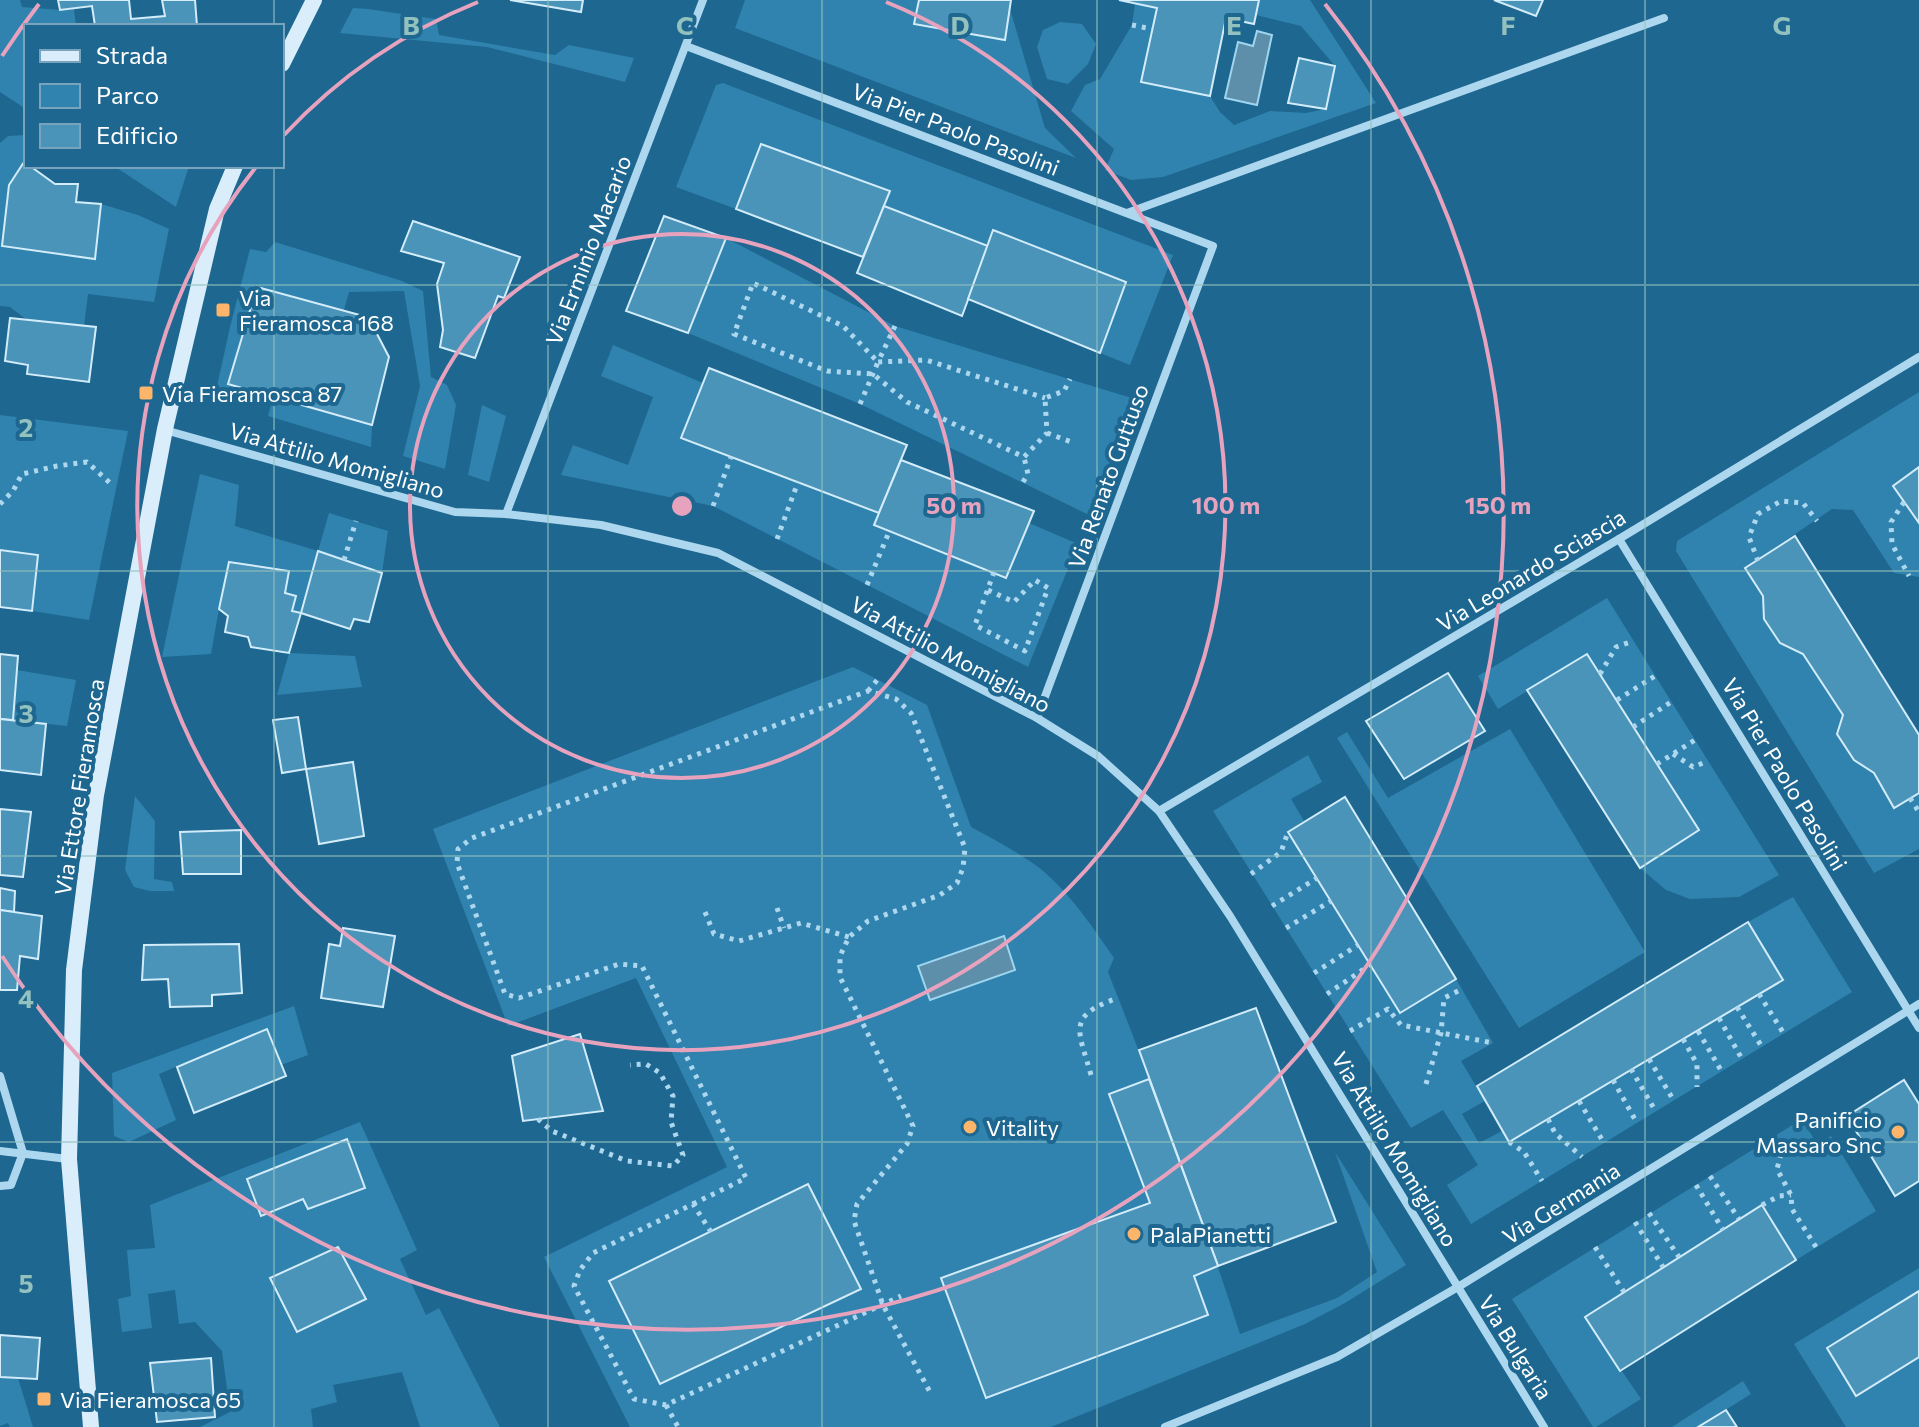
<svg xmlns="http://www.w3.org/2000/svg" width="1919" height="1427" viewBox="0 0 1919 1427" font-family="Commissioner,sans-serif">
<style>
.green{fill:#3083ae;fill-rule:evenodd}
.water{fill:#5d8eaa;stroke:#a0d5ef;stroke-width:2}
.building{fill:#4a93b9;stroke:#d3ecfa;stroke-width:2}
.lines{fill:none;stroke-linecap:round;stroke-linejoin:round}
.path{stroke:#add7ee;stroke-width:5;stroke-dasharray:4 6;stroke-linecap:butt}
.minor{stroke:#add7ee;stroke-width:8}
.secondary{stroke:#d9eefa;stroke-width:16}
.grid{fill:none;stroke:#93c1be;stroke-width:2;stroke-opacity:0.55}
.ring{fill:none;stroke:#e7a3bd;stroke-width:4}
.poi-dot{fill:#fdb56b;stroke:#1d6790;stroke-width:3}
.labels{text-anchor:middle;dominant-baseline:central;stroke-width:8;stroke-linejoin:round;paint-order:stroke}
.street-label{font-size:22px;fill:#fff;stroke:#1d6790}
.poi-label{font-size:22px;fill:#fff;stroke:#1d6790;text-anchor:start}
.grid-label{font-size:26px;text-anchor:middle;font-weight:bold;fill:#93c1be;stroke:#1d6790;stroke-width:8;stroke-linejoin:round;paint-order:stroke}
.centre{fill:#e7a3bd;stroke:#1d6790;stroke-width:4}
.ring-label{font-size:24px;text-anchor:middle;font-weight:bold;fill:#e7a3bd;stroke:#1d6790;stroke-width:8;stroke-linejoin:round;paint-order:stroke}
</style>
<rect width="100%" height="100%" fill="#1d6790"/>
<g class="green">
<polygon points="0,0 20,0 22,7 60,10 74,9 76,26 26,26 26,109 0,92"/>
<polygon points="745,0 919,0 914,24 1004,40 1010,9 1045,128 1076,158 735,28"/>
<polygon points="1259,0 1310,0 1376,103 1163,177 1131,180 1105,170 1114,149 1071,111 1085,85 1100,79 1132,25 1135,3 1157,8 1141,82 1210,96 1220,112 1234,125 1270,111 1306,113 1326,109 1335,66 1301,26 1256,15"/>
<polygon points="353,8 368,9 436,19 439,35 555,55 569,45 634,58 625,82 487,47 340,33"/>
<polygon points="1060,22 1082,24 1096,44 1088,64 1068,84 1047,79 1037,47 1043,30"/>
<polygon points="723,83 1173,255 1130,365 1100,353 988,246 884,206 890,191 762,144 736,209 676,187 716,85"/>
<polygon points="26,135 26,164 24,163 9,185 3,246 95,259 101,204 138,215 169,229 154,302 88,294 84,326 27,320 10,307 0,306 0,143 8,136"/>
<polygon points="114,166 189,166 176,207"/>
<polygon points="726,238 895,326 1135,399 1089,515 860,404 688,333"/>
<polygon points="275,242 402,281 423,291 431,377 447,385 456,405 445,469 403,456 420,386 404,291 349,292 344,310 258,287 243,388 214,400 230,327 250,249 266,252"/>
<polygon points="613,345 703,383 682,438 879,513 875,526 1006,578 1029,523 1078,544 1028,667 713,506 561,475 573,445 628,465 653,397 601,376"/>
<polygon points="1919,392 1919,467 1893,486 1919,523 1919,577 1894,573 1853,510 1832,509 1745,568 1763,596 1764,619 1780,643 1803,654 1843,715 1837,734 1854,760 1874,773 1894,808 1919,793 1919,849 1874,873 1676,551 1677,541"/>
<polygon points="273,397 372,425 371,447 268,416"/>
<polygon points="482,405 506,416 489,482 468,475"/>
<polygon points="0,415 128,431 89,620 32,611 0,550"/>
<polygon points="200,474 239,485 235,526 318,551 329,513 388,531 382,573 318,551 301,613 292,611 295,596 285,593 230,562 219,609 211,654 162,657"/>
<polygon points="1607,598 1779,875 1739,897 1690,899 1666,890 1640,868 1699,830 1587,654 1498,709 1478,676"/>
<polygon points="289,653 355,656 362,687 277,695"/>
<path d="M853 667 927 705 971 827C995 840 1020 853 1042 870 1071 894 1093 928 1114 958L1108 972C1155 1091 1201 1212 1240 1334L1337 1298 1377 1272 1335 1152 1406 1265 1345 1303 1305 1324 1051 1427H630L544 1257 727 1167 636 978 508 1026 433 829Z"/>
<polygon points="17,670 76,680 67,726 13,720"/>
<polygon points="1510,729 1645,952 1519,1028 1337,738 1347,732 1388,798"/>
<polygon points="1308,755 1322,782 1291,799 1304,821 1288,832 1400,1013 1456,979 1493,1043 1461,1061 1485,1101 1462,1114 1479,1143 1502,1131 1510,1142 1782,980 1748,922 1793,897 1852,992 1471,1224 1447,1185 1478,1165 1443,1110 1411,1128 1213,811"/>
<polygon points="135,796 155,821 154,879 172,882 174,891 150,891 134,887 125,870"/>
<polygon points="294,1006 308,1055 281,1065 266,1029 159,1074 176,1120 129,1142 114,1136 112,1073"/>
<polygon points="1802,1119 1817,1144 1831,1136 1876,1211 1796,1260 1761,1205 1585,1317 1641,1399 1596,1427 1593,1427 1512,1299"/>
<path d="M360 1122 417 1250 400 1259 426 1315 439 1308 500 1427H420L402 1372 333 1385 337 1402 311 1409 313 1427H200L230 1412 222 1351 195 1322 179 1324 175 1290 148 1294 152 1328 122 1332 118 1299 131 1296 127 1250 155 1248 150 1205ZM347 1139 365 1188 309 1209 303 1199 248 1179Z"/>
<polygon points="1919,1268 1919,1291 1827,1348 1856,1396 1919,1357 1919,1427 1846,1427 1794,1344"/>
<polygon points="0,1377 18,1378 33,1427 10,1427 8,1423 0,1426"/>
<polygon points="1743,1381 1751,1394 1698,1427 1672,1427"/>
</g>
<g class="water">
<polygon points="1257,31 1272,35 1257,105 1225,98 1238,42 1253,46"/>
<polygon points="1004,936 1015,970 930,1000 918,966"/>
</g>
<g class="building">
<polygon points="58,0 129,0 131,19 165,16 162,0 195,0 197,26 95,26 92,6 60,10"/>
<polygon points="510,0 583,0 581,12"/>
<polygon points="919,0 1011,0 1005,40 914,24"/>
<polygon points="1119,0 1259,0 1254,24 1226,18 1210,96 1141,82 1157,8"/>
<polygon points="1494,0 1543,0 1536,16"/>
<polygon points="1299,58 1335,66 1326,109 1288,103"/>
<polygon points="761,144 890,191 863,257 736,209"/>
<polygon points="24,162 26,166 30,166 55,184 78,184 76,202 101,204 95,259 2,246 9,185"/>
<polygon points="884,206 988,246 962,316 857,273"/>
<polygon points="664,216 726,238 688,333 626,311"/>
<polygon points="413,221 520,257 504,298 498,296 475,358 440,347 443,330 437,284 444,263 401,251"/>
<polygon points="993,230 1126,282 1100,353 968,299"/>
<polygon points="257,287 378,320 376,332 389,357 372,425 228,384"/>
<polygon points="10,318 96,327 89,382 27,374 28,365 5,361"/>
<polygon points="709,368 907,445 879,513 681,438"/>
<polygon points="901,460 1034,511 1006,578 874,525"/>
<polygon points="1919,467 1919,523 1893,486"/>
<polygon points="1795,536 1919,735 1919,793 1894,808 1874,773 1854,760 1837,734 1843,715 1803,654 1780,643 1764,619 1763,596 1745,568"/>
<polygon points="0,550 38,555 32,611 0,607"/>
<polygon points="318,551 382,573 369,622 354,619 350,629 301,613"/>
<polygon points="229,562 289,571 285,593 296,596 292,611 301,613 289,653 251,647 248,637 225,632 228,616 219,609"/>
<polygon points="0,654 18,656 13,720 0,719"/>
<polygon points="1587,654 1699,830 1640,868 1527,690"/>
<polygon points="1448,673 1485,731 1404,779 1366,721"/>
<polygon points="298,717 306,769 282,773 273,720"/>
<polygon points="0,719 46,724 41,775 0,770"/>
<polygon points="353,762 364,836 319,844 306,769"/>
<polygon points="1345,797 1456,979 1400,1013 1288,832"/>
<polygon points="0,809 31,812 23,877 0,875"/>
<polygon points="241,830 241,874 183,874 180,832"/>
<polygon points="0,888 15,891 14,912 0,910"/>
<polygon points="0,910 42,916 38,959 20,956 17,990 0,990"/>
<polygon points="1748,922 1783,980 1509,1142 1477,1086"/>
<polygon points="343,928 395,936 383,1007 321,998 329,944 340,946"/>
<polygon points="239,944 242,993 212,995 212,1006 170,1007 168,979 142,980 144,945"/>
<polygon points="1256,1008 1336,1222 1218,1266 1139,1050"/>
<polygon points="267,1029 286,1076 194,1113 177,1067"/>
<polygon points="580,1034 603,1111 523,1121 512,1056"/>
<polygon points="1149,1079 1218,1266 1194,1276 1208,1315 986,1398 941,1278 1150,1203 1109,1094"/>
<polygon points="1904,1080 1919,1104 1919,1181 1895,1196 1847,1116"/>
<polygon points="347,1139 365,1188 308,1209 303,1199 261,1216 247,1179"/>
<polygon points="808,1184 861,1289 660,1384 609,1281"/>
<polygon points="1762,1205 1796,1260 1620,1371 1585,1317"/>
<polygon points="338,1247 366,1299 297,1332 270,1278"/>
<polygon points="1919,1291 1919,1357 1856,1396 1827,1348"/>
<polygon points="0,1335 40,1338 37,1379 0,1377"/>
<polygon points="211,1358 215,1417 157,1422 150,1363"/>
<polygon points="1726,1410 1737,1427 1698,1427"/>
</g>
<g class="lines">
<g class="path">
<polyline points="1132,25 1152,29"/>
<polyline points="895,326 878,362 926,360 1045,398"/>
<polyline points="860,404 878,362 843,326 753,283 734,334 827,371 873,374 907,402 1024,457 1047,433 1045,398 1064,391 1070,379"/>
<polyline points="1047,433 1074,443"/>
<polyline points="1023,482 1028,474 1024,457"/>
<polyline points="1904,502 1891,522 1892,544 1909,576"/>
<polyline points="0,504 13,491 22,474 57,466 87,462 110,483"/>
<polyline points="713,506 731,457"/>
<polyline points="777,539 798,482"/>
<polyline points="344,560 356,521"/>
<polyline points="1758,561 1749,537 1758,514 1781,501 1803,503 1817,521"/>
<polyline points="867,585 889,532"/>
<polyline points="988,590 1014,602 1035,580 1048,588 1025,651 975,625 994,572"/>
<polyline points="1600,674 1616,647 1633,641"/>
<polyline points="868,691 878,679"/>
<polyline points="1617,700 1655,676"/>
<polyline points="1633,727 1671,702"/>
<polyline points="1673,754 1693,767 1708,761"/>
<polyline points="1657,764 1695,740"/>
<polyline points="1910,798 1919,812"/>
<polyline points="1251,874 1281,852 1288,832"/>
<polyline points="1272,906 1317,878"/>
<polyline points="777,908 784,928"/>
<polyline points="705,912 714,934 739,941 801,923 849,937"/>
<polyline points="1286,928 1331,901"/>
<polyline points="1314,973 1358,945"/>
<polyline points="1327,994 1370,965"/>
<polyline points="1759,994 1784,1034"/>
<polyline points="1737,1007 1762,1047"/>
<polyline points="1719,1018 1742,1059"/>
<polyline points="1350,1031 1388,1009 1401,1025 1493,1043"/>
<polyline points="1698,1031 1722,1072"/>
<polyline points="1683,1039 1697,1064 1697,1087"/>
<polyline points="1649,1059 1674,1101"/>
<polyline points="1631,1069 1656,1112"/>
<path d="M1091 1075C1079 1031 1065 1016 1118 998"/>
<polyline points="1613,1080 1637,1123"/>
<polyline points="1426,1084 1441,1033 1444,998 1462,989"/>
<polyline points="1579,1101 1604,1143"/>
<polyline points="538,1119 552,1131 627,1161 673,1166 683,1155 671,1122 673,1096 660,1073 646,1064 630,1065"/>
<polyline points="1548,1119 1555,1133 1582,1157"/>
<polyline points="1509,1142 1524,1152 1542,1181"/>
<polyline points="1781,1154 1777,1169 1791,1195 1792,1209 1816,1247"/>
<polyline points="1710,1176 1739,1219"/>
<polyline points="1696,1185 1723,1230"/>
<polyline points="693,1204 746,1178 642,966 619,964 519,998 505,994 457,863 458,849 472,838 868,691 896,699 911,713 965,848 963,868 957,883 940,895 868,921 849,937 840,956 840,977 913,1126 907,1144 857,1204 854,1221 883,1305 930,1392"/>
<polyline points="1762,1205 1779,1196 1791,1195"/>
<polyline points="1649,1213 1679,1257"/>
<polyline points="1635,1222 1663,1267"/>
<polyline points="711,1232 693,1204 593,1253 580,1270 574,1286 634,1399 666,1405 901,1296"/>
<polyline points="1595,1247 1624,1292"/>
<polyline points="666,1405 678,1427"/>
</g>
<g class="minor">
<polyline points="686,46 1213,246 1037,718"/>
<polyline points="1127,213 1664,18"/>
<polyline points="165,430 455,512 506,514 601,525 718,553 1037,718 1098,756 1159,811 1230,916 1544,1427"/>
<polyline points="506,514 703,0"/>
<polyline points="1619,539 1919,1028"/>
<polyline points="1159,811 1619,539 1919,357"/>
<polyline points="0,1076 23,1153 11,1185 0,1186"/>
<polyline points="0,1151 68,1159"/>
<polyline points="1165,1427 1337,1357 1458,1287 1919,1004"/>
</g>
<g class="secondary">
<polyline points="282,64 314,0"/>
<polyline points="91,1427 69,1159 74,970 96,795 165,429 217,209 235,166"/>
</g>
</g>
<path class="grid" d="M274 0V26M548 0V1427M822 0V1427M1097 0V1427M1371 0V1427M1645 0V1427M274 166V1427M0 285H1919M0 571H1919M0 856H1919M0 1142H1919"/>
<g class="ring">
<circle cx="682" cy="506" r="272"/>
<path d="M284 135A544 544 0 0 1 478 2M886 2A544 544 0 1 1 256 167"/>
<path d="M2 56A816 816 0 0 1 39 4M1325 4A816 816 0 1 1 2 956"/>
</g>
<g class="poi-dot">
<rect x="215" y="302" width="16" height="16" rx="4"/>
<rect x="138" y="385" width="16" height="16" rx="4"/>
<circle cx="970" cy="1127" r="8"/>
<circle cx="1898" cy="1132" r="8"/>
<circle cx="1134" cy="1234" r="8"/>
<rect x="36" y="1391" width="16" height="16" rx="4"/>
</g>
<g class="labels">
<g class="street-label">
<text transform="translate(956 129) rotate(21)">Via Pier Paolo Pasolini</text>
<text transform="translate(588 250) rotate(-69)">Via Erminio Macario</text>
<text transform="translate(337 460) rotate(16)">Via Attilio Momigliano</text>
<text transform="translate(1108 476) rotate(-70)">Via Renato Guttuso</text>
<text transform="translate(1531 570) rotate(-31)">Via Leonardo Sciascia</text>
<text transform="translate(951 654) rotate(28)">Via Attilio Momigliano</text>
<text transform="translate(1785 774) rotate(59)">Via Pier Paolo Pasolini</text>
<text transform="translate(79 787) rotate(-81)">Via Ettore Fieramosca</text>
<text transform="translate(1395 1149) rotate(59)">Via Attilio Momigliano</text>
<text transform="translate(1561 1203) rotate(-32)">Via Germania</text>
<text transform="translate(1516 1347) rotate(58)">Via Bulgaria</text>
</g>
<g class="poi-label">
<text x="239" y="297">Via<tspan x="239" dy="25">Fieramosca 168</tspan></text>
<text x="162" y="393">Via Fieramosca 87</text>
<text x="1882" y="1119" text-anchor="end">Panificio<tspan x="1882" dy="25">Massaro Snc</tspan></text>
<text x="986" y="1127">Vitality</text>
<text x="1150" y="1234">PalaPianetti</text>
<text x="60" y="1399">Via Fieramosca 65</text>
</g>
</g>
<g class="grid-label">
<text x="411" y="35">B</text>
<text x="685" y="35">C</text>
<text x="960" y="35">D</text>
<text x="1234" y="35">E</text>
<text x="1508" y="35">F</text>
<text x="1782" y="35">G</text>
<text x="26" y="437">2</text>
<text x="26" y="723">3</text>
<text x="26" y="1008">4</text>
<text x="26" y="1293">5</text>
</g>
<circle cx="682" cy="506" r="12" class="centre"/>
<g class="ring-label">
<text x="954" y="514">50 m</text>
<text x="1226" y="514">100 m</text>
<text x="1498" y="514">150 m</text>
</g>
<rect x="24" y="24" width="260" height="144" fill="#1d6790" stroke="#77a4bc" stroke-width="2"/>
<rect x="40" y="50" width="40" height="12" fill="#d9eefa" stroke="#77a4bc" stroke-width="2"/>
<text x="96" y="64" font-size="24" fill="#ffffff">Strada</text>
<rect x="40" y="84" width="40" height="24" fill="#3083ae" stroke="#77a4bc" stroke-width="2"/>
<text x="96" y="104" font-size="24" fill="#ffffff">Parco</text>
<rect x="40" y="124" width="40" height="24" fill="#4a93b9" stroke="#77a4bc" stroke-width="2"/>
<text x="96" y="144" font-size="24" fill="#ffffff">Edificio</text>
</svg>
